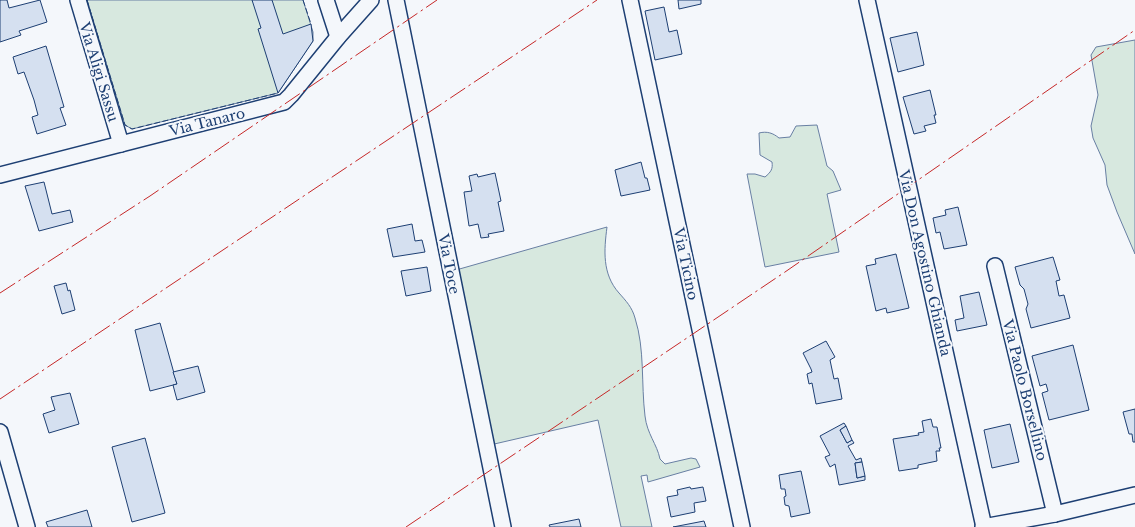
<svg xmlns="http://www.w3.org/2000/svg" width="1135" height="527" viewBox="0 0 1135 527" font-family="'Libre Baskerville',serif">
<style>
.green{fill:#d7e8df;stroke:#687fa3}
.building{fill:#d5e0f0;stroke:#1d3f73}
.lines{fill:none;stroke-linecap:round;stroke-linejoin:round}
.street-casing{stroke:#1d3f73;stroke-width:18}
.street{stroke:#f4f7fb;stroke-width:15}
.fence{stroke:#1d3f73;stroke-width:1;stroke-dasharray:6 2.5;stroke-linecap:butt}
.power{stroke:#c62828;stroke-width:1;stroke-dasharray:18 4 2.5 4;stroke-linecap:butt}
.labels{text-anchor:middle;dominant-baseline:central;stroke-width:4;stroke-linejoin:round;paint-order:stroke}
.street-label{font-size:14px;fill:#1d3f73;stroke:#f4f7fb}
</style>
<rect width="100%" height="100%" fill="#f4f7fb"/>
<g class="green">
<polygon points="87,0 303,0 313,32 313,41 278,93 132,129 125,125"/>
<polygon points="1135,40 1135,254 1117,212 1107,185 1105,165 1093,138 1091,126 1098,95 1091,55 1096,47"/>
<path d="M817 125 827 166 833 171 841 190 827 194 839 252 765 267 747 174H755L765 177C771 172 773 169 772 162L760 155 759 133C767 131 773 133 779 138L790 137 796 126Z"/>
<path d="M607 227C604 250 602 274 619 293 626 301 632 307 635 318 645 349 641 384 645 416 647 434 657 444 660 459L665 464 691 458 696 459 700 467 648 482 647 475 641 476 652 527H621L598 420 490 445 456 270Z"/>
</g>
<g class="building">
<polygon points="0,0 7,0 9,8 40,0 47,22 19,31 21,35 0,42"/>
<polygon points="252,0 272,0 283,34 311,24 313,41 278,93 258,29 261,28"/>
<polygon points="678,0 701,0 701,4 679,9"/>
<polygon points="664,7 669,32 677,30 682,54 655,60 645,11"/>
<polygon points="917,32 924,65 898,72 890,38"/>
<polygon points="46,46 64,107 60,108 66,125 37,134 32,117 38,115 34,100 24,72 18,74 13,57"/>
<polygon points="930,90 936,115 934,115 936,123 924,126 926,131 914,134 903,97"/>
<polygon points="641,162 645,178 647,178 650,190 621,196 615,170"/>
<polygon points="495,173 501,201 498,202 504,231 488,234 489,237 481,238 478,224 469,226 464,192 472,191 469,176 477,174 478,177"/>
<polygon points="44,182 52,214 70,210 73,222 39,231 25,186"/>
<polygon points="958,207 967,245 944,249 940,232 936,233 933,218 946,215 945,210"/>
<polygon points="412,224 415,241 422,240 425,252 393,257 387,229"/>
<polygon points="896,254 909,308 887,313 886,308 876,311 866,266 876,264 875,259"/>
<polygon points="1053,257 1060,280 1056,281 1059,296 1064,295 1070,318 1031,328 1026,309 1028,304 1024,289 1020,285 1015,267"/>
<polygon points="427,267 431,291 406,296 401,271"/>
<polygon points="66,283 68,291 70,290 75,310 62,314 54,286"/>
<polygon points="979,292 987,325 957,331 955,320 964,318 960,296"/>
<polygon points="160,323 177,384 150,391 135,330"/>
<polygon points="826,341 835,357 830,360 834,379 838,378 842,399 816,404 812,383 809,384 807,374 812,372 811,369 803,353"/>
<polygon points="1073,345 1089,410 1049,420 1042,393 1048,391 1046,384 1040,386 1032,356"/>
<polygon points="198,366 205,392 177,400 173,385 177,384 173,372"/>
<polygon points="70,393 79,424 49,433 43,414 55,410 51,397"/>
<polygon points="1135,409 1135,442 1133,442 1132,434 1129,434 1123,412"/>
<polygon points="931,419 933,427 937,427 941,448 939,448 940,451 936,451 937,461 918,465 918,468 899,471 893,439 919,435 918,433 924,432 922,421"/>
<polygon points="844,423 846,426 840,430 847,443 852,440 854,443 848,446 856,460 861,458 862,462 855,463 857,478 865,476 865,480 839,485 835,464 830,467 825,457 830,455 820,436"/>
<polygon points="1010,424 1019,462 992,468 984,430"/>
<polygon points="846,426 852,440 847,443 840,430"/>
<polygon points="145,438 165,513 132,522 112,447"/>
<polygon points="862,462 865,476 857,478 855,463"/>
<polygon points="801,471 810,513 791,517 789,506 785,505 784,497 786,496 785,489 781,489 779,475"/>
<polygon points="690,487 691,489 703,487 706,501 694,503 695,512 671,517 667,497 678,495 677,490"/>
<polygon points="87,510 92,527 48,527 46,522"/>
<polygon points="579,519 581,527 550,527 549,525"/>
<polygon points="704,521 706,527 673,527"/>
</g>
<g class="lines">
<defs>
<g id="street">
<polyline points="78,0 121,144"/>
<polyline points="326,0 338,37"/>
<polyline points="396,0 503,527"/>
<polyline points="630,0 742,527"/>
<polyline points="867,0 984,527"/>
<polyline points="0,175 284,102 291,95 338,37 371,0"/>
<polyline points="995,266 1055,514"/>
<polyline points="0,432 27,527"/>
<polyline points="983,527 1055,514 1135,495"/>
</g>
</defs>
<use href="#street" class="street-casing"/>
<use href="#street" class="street"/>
<g class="fence">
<polyline points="87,0 125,125 132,129 278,93"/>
<polyline points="303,0 311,24"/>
</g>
<g class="power">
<polyline points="0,293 150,196 437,0"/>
<polyline points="0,399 597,0"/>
<polyline points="406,527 785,272 1135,30"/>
</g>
</g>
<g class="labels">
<g class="street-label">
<text transform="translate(99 72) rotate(73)">Via Aligi Sassu</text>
<text transform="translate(207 122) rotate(-14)">Via Tanaro</text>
<text transform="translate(925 263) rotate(77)">Via Don Agostino Ghianda</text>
<text transform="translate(449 264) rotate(79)">Via Toce</text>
<text transform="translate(686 264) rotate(78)">Via Ticino</text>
<text transform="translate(1025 390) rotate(76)">Via Paolo Borsellino</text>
</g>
</g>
</svg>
